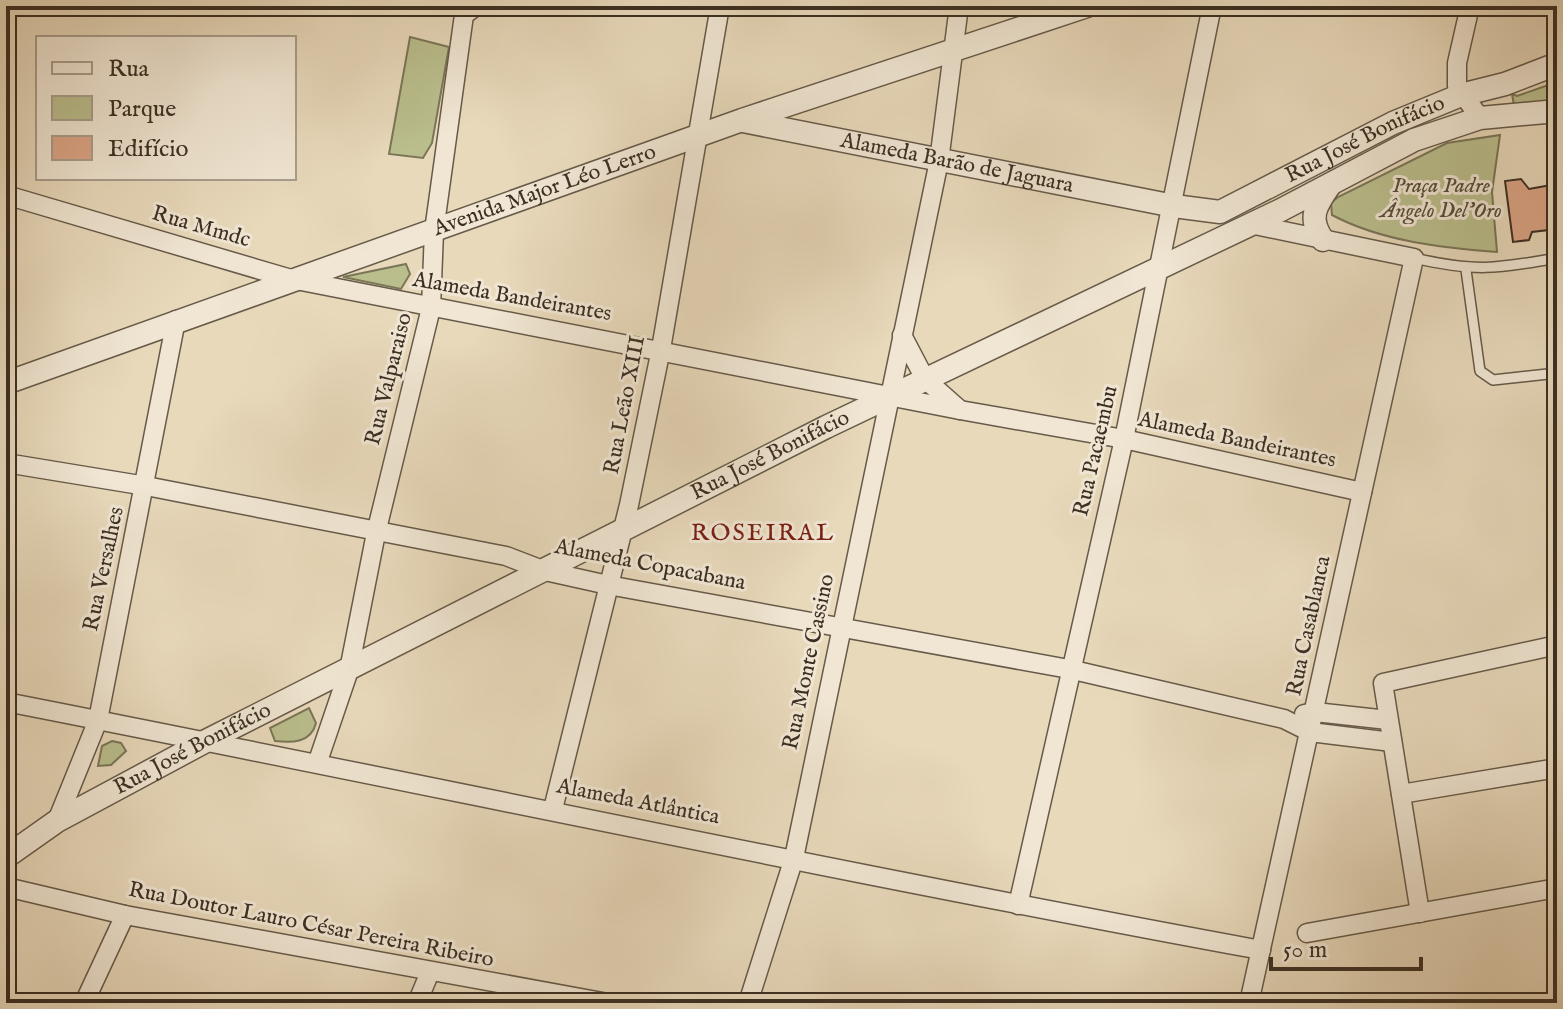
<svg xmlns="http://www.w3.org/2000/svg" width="1563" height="1009" viewBox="0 0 1563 1009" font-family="'IM FELL English',serif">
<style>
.green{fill:#babe8d;stroke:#7a7658;stroke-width:2}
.building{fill:#dca586;stroke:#3b2f23;stroke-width:2}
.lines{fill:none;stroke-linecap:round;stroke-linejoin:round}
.service-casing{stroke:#665a49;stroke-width:12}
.minor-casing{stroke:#665a49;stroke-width:21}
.tertiary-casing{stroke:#665a49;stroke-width:25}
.service{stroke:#f0e6d3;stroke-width:9}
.minor{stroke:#f0e6d3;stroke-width:18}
.tertiary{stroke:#f0e6d3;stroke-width:22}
.labels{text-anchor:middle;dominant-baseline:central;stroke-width:6;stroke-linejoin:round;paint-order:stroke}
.street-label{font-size:22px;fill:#3b2f23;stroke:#f0e6d3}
.park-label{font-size:22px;font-style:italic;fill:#544c38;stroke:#f0e6d3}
.neighbourhood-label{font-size:24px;letter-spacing:2px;fill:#7a1f14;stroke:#f0e6d3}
</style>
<rect width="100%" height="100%" fill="#e8d9bb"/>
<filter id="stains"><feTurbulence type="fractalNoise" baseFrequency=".0025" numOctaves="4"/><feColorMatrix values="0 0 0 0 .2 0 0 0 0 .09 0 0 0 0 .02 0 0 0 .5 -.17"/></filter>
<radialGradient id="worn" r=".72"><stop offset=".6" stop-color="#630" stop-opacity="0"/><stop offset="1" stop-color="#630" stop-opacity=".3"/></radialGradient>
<g class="green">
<polygon points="410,37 449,47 432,143 423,158 389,154"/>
<polygon points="1557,82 1557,105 1515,111 1512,94 1517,96"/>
<path d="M1500 135 1492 192 1497 252C1442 248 1381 241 1332 215L1331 203 1338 197 1447 143Z"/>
<polygon points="406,264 410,274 401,289 343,277"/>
<path d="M309 708 316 723C311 743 292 743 275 741L270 728Z"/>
<polygon points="112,741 121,743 126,751 111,765 98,766 102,746"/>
</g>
<polygon class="building" points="1521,179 1529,189 1557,184 1557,229 1532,232 1529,240 1513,242 1505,181"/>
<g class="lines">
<defs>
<g id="service">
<path d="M1414 258C1475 272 1496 269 1557 258"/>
<polyline points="1466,270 1480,371 1493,380 1557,373"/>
</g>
<g id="minor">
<polyline points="1470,6 1457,63 1457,86 1480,118"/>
<polyline points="6,195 291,279 960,410"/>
<polyline points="902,335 925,379 960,410 1124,439 1362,492"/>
<polyline points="6,463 146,486 506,556 545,571 608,585 1069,669 1284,719 1310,732 1392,742"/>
<path d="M6 702C424 784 842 873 1261 950"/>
<polyline points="1304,714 1315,712 1388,720"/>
<polyline points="318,761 349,670 376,533 431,308 434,231 464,15 476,6"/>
<polyline points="1401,794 1557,768"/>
<polyline points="553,809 629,505 661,349 720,6"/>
<polyline points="57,821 98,720 176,320"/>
<polyline points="6,887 125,915 608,1003"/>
<polyline points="1018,905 1124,439 1212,6"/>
<polyline points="1420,913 1383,683 1557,645"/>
<polyline points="1307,933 1557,888"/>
<polyline points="84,1003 125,915"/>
<polyline points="417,1003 430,972"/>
<polyline points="748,1003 794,858 939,161 959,6"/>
<polyline points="1249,1003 1414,258 1250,224"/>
</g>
<g id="tertiary">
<path id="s1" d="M743 121 1174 206 1220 212 1393 123 1461 95 1505 84 1557 64"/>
<path d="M1323 240C1307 218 1316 205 1330 185"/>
<path id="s2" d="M6 383 742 120 1087 6"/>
<path id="s3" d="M6 857 57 821 206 741 826 427 1281 210 1414 140 1480 118 1557 111"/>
</g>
</defs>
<use href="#service" class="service-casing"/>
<use href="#minor" class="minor-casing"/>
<use href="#tertiary" class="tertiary-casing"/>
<use href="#service" class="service"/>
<use href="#minor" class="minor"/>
<use href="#tertiary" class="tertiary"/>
</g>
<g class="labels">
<g class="street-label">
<text stroke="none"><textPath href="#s1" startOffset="648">Rua José Bonifácio</textPath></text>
<text stroke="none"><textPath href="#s1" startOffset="218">Alameda Barão de Jaguara</textPath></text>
<text stroke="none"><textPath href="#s2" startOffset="572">Avenida Major Léo Lerro</textPath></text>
<text transform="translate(201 227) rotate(16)">Rua Mmdc</text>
<text transform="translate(512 297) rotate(10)">Alameda Bandeirantes</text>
<text transform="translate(389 379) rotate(-76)">Rua Valparaiso</text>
<text transform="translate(625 405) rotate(-79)">Rua Leão XIII</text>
<text transform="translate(1237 440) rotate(12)">Alameda Bandeirantes</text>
<text transform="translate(1096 451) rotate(-77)">Rua Pacaembu</text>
<text stroke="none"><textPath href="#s3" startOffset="864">Rua José Bonifácio</textPath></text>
<text transform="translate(650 565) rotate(11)">Alameda Copacabana</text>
<text transform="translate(104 569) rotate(-78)">Rua Versalhes</text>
<text transform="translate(1309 626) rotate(-78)">Rua Casablanca</text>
<text transform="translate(809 662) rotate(-78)">Rua Monte Cassino</text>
<text stroke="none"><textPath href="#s3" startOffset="216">Rua José Bonifácio</textPath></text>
<text transform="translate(638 802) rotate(11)">Alameda Atlântica</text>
<text transform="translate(311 925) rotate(11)">Rua Doutor Lauro César Pereira Ribeiro</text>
</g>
<g class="park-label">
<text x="1441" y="186">Praça Padre<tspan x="1441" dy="25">Ângelo Del'Oro</tspan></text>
</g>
<g class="neighbourhood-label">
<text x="763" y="533">ROSEIRAL</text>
</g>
</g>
<rect width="1563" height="1009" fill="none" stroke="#e8d9bb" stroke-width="32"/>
<rect x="8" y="8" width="1547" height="993" fill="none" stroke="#3b2f23" stroke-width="4"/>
<rect x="16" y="16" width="1531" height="977" fill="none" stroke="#3b2f23" stroke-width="2"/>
<rect x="36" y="36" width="260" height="144" fill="#f0e6d3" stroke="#a89d8d" stroke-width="2"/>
<rect x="52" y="62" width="40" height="12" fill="#f0e6d3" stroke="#a89d8d" stroke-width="2"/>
<text x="108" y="76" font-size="24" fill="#3b2f23">Rua</text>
<rect x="52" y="96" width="40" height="24" fill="#babe8d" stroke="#a89d8d" stroke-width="2"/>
<text x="108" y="116" font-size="24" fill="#3b2f23">Parque</text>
<rect x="52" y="136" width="40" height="24" fill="#dca586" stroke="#a89d8d" stroke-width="2"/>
<text x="108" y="156" font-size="24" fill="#3b2f23">Edifício</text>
<path d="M1271 957v12h150v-12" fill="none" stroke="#3b2f23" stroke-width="4"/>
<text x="1283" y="957" font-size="24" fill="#3b2f23" stroke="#f0e6d3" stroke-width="6" paint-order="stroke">50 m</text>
<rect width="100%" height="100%" filter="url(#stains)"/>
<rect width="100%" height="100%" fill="url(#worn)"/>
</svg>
